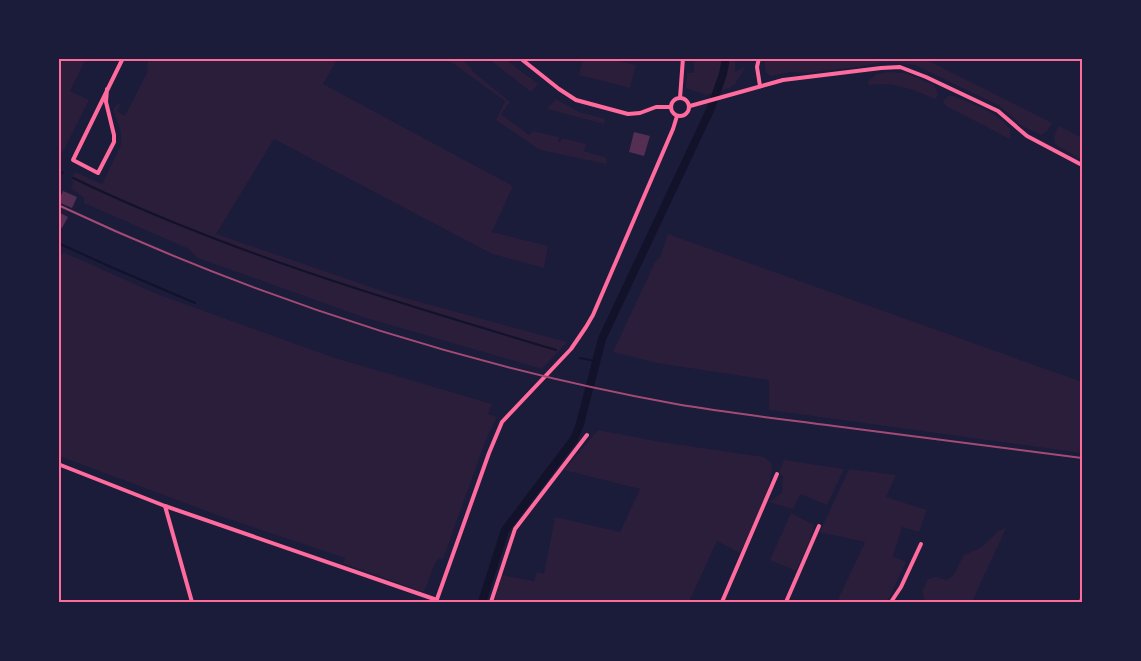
<svg xmlns="http://www.w3.org/2000/svg" width="1141" height="661" viewBox="0 0 1141 661" font-family="Roboto,sans-serif">
<style>
.green{fill:#2a1e3b}
.lines{fill:none;stroke-linecap:round;stroke-linejoin:round}
.stream{stroke:#12122b;stroke-width:2}
.canal{stroke:#12122b;stroke-width:8}
.building{fill:#542f53}
.minor{stroke:#ff6b9d;stroke-width:4}
.rail{stroke:#a44b75;stroke-width:2}
.neatline{fill:none;stroke:#ff6b9d;stroke-width:2}
</style>
<rect width="100%" height="100%" fill="#1b1b3a"/>
<g class="green">
<polygon points="59,58 86,59 70,91 89,100 59,159"/>
<path d="M766 58 925 59 1052 123 1047 131 1041 135 1022 126 1000 106 915 65 896 62 878 63 857 67 806 73 791 72 771 76C763 72 764 66 766 58Z"/>
<polygon points="148,59 330,59 336,62 323,84 513,186 492,232 548,246 544,268 492,254 274,139 216,234 394,295 567,342 542,369 363,317 198,258 189,249 84,203 84,198 71,188 74,182 71,180 75,172 102,184 121,145 121,132 113,109 119,103 121,103 117,111 125,116 147,73"/>
<polygon points="447,59 460,59 472,68 471,70 510,102 501,114 529,135 533,131 559,137 558,141 560,142 562,138 586,144 584,151 607,158 606,164 541,150 537,148 496,120 505,101"/>
<polygon points="489,59 505,59 538,84 531,92"/>
<polygon points="583,59 610,59 636,65 630,88 579,75"/>
<polygon points="694,59 735,59 735,72 746,66 735,84 729,88 706,95 686,88 687,73 694,73"/>
<path d="M889 72 905 73 934 85 938 95 935 99C910 89 897 82 869 85L868 81 877 74Z"/>
<path d="M948 96H953C972 104 997 111 1010 129V139L946 106 943 102Z"/>
<polygon points="556,99 579,112 605,119 604,124 547,109"/>
<polygon points="1059,126 1082,138 1082,160 1055,144 1054,136"/>
<polygon points="668,234 1082,382 1082,453 769,410 769,380 657,363 613,352 655,262 660,257"/>
<path d="M63 252 157 294 332 357 492 404 488 414 497 417 485 442 443 559 440 558C430 566 431 582 423 592L343 563 345 558 220 516 59 456 58 263Z"/>
<path d="M598 430 661 442 764 457 772 464C773 489 751 530 740 553L717 541 689 602H494L502 575 534 581 537 572 544 574 555 517 620 532 640 489 564 470Z"/>
<polygon points="784,460 844,469 827,505 800,494 793,509 769,502 782,493 783,476 779,472"/>
<polygon points="849,469 896,475 886,497 927,510 919,532 902,527 893,556 906,562 887,602 837,602 865,542 820,532"/>
<polygon points="791,513 814,525 810,540 796,571 770,560"/>
<polygon points="1006,528 972,602 925,602 922,591 928,579 936,577 947,580 953,576 964,555 982,547 998,531"/>
</g>
<g class="lines">
<g class="stream">
<polyline points="58,171 63,173"/>
<path d="M73 178C227 252 392 301 556 350"/>
<polyline points="58,243 102,263"/>
<polyline points="104,264 195,303"/>
<polyline points="580,358 595,361"/>
</g>
<polyline class="canal" points="482,602 505,530 574,439 580,424 602,339 711,108 723,74 726,58"/>
</g>
<g class="building">
<polygon points="634,132 650,136 644,156 629,152"/>
<polygon points="63,191 77,197 72,208 58,202"/>
<polygon points="58,212 68,217 62,228 58,226"/>
</g>
<g class="lines">
<g class="minor">
<polyline points="520,58 559,89 576,100 628,114 640,113 656,107 671,107"/>
<polyline points="759,58 757,67 760,86"/>
<polyline points="107,89 106,102 114,135 114,142 98,173 73,160 123,58"/>
<circle cx="680" cy="107" r="9"/>
<polyline points="680,98 683,58"/>
<polyline points="690,106 783,80 881,68 900,67 926,77 998,111 1027,136 1082,165"/>
<polyline points="58,464 165,506 437,600"/>
<polyline points="165,506 192,602"/>
<polyline points="436,602 489,453 502,422 571,349 586,327 593,315 673,129 677,116"/>
<polyline points="491,602 515,529 587,435"/>
<polyline points="722,602 777,474"/>
<polyline points="786,602 819,526"/>
<polyline points="891,602 901,587 921,544"/>
<polyline points="1081,602 1082,599"/>
</g>
<path class="rail" d="M58 205C254 297 463 365 676 404 728 413 781 419 834 426 917 437 1000 448 1082 458"/>
</g>
<rect width="1141" height="661" fill="none" stroke="#1b1b3a" stroke-width="120"/>
<rect x="60" y="60" width="1021" height="541" class="neatline"/>
</svg>
